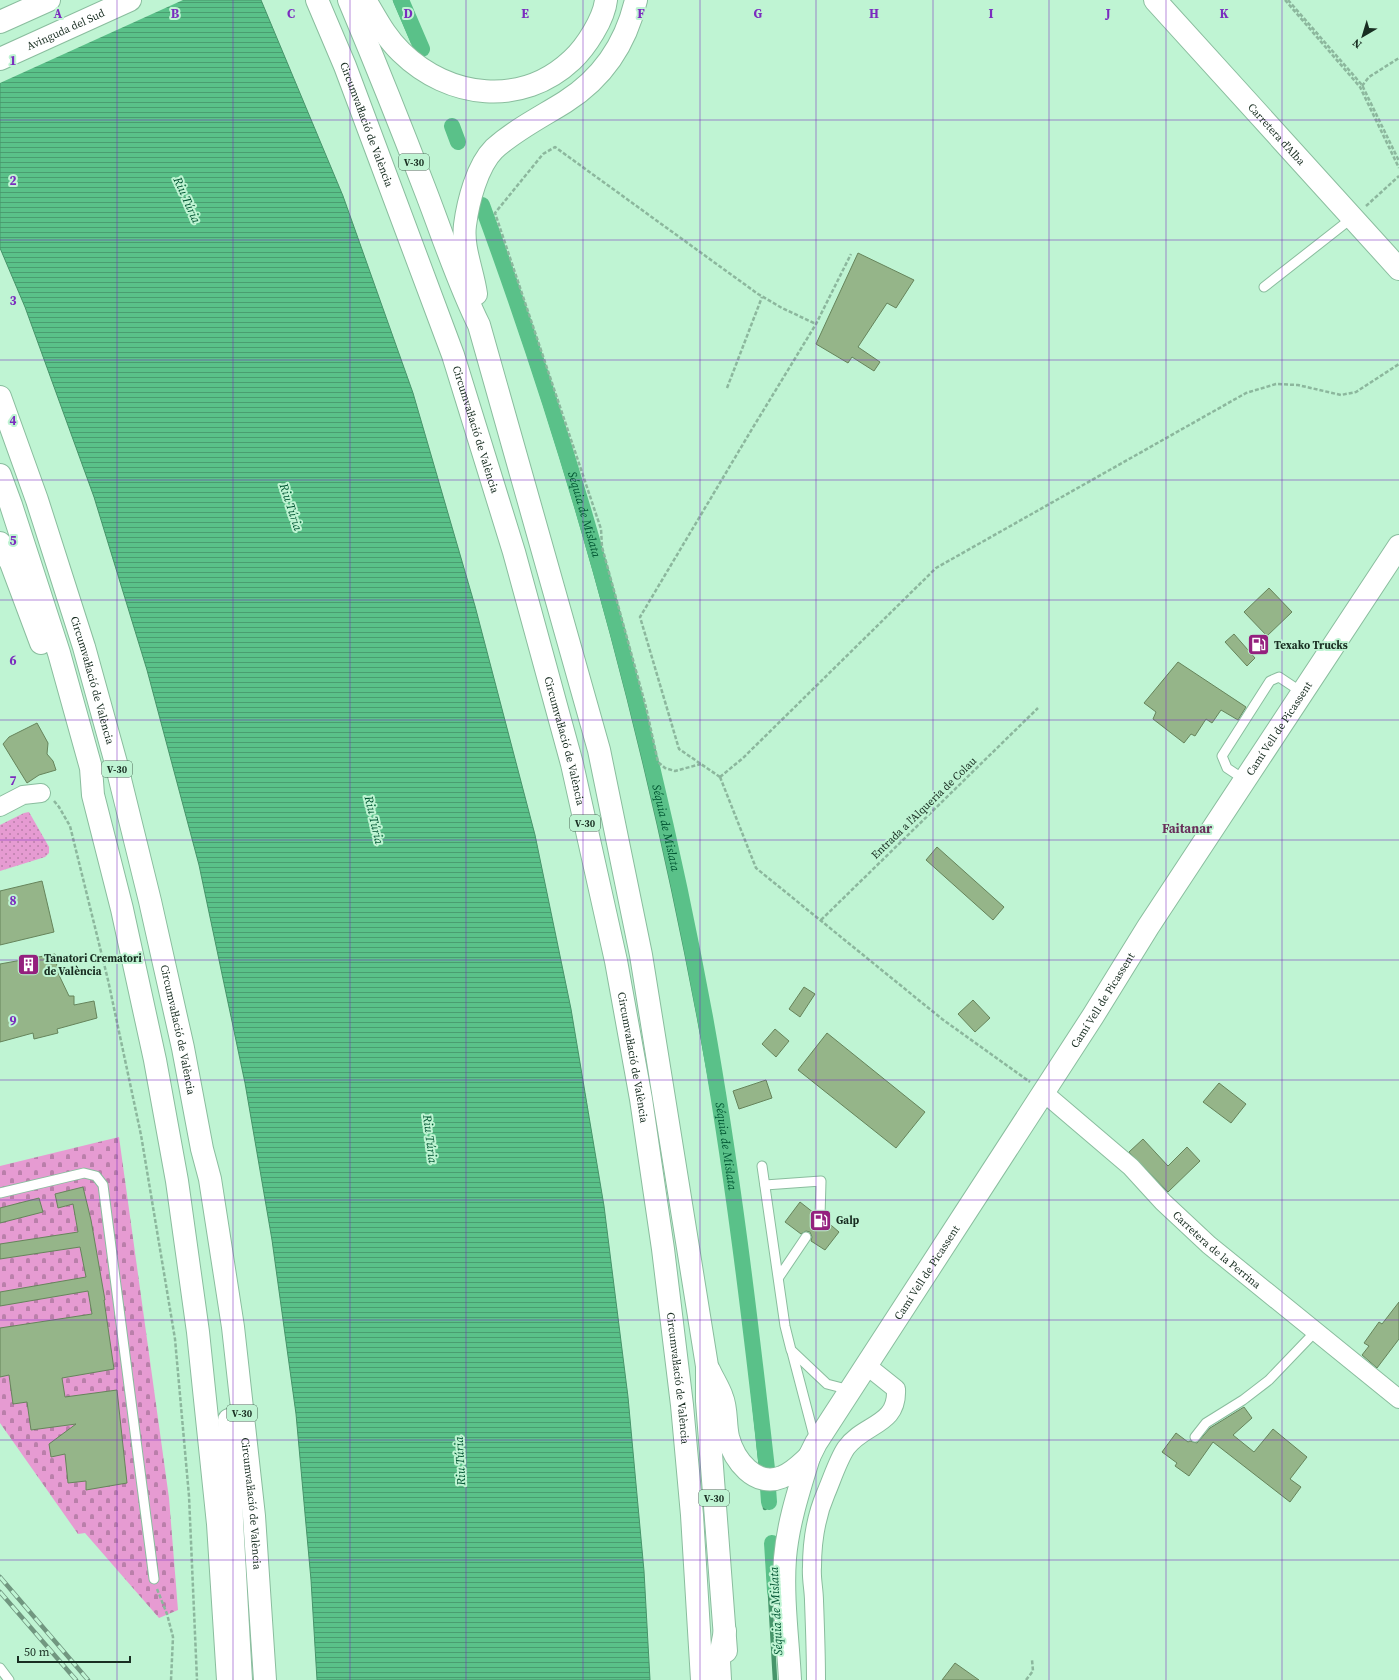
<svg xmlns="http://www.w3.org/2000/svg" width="1399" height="1680" viewBox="0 0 1399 1680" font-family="'Source Serif 4',serif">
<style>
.grass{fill:url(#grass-dots)}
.cemetery{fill:url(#cemetery-stones)}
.water{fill:url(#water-rules);stroke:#46956a}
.pier{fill:#bff4d3}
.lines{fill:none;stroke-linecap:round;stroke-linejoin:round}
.stream{stroke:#46956a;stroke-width:4.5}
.canal{stroke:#5ac189;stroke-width:16}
.building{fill:#95b589;stroke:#66845b}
.service-casing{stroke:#8abd9e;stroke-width:11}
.minor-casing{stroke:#8abd9e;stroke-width:20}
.tertiary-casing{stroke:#8abd9e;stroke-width:24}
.secondary-casing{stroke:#8abd9e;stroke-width:24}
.trunk-casing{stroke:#8abd9e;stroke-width:24}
.motorway-casing{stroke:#8abd9e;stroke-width:24}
.path{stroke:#8cb79d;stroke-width:2.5;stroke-dasharray:4 2;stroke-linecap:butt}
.service{stroke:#fff;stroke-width:9}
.minor{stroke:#fff;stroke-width:18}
.tertiary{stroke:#fff;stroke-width:22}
.secondary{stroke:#fff;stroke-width:22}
.trunk{stroke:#fff;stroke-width:22}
.motorway{stroke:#fff;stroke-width:22}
.rail-casing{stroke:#719780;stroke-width:4.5}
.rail{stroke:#bff4d3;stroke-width:3;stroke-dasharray:9;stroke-linecap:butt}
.grid{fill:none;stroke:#7b2cbf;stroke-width:1;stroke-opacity:0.55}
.labels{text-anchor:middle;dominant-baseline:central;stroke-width:4;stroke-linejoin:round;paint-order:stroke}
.shield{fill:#bff4d3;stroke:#4b6957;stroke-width:1}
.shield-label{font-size:10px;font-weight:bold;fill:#192e22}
.street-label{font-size:11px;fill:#192e22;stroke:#bff4d3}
.poi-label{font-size:11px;font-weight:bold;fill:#192e22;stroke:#bff4d3;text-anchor:start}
.water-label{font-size:12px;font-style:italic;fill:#005532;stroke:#bff4d3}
.quarter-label{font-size:13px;font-weight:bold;fill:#682f5a;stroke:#bff4d3}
.grid-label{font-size:13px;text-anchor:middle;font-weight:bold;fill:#7b2cbf;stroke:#bff4d3;stroke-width:4;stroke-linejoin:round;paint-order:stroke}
</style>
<defs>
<pattern id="grass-dots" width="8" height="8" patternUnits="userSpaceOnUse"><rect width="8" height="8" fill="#e69bd2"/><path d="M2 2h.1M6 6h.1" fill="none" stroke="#ba7faa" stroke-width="1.8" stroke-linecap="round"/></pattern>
<pattern id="cemetery-stones" width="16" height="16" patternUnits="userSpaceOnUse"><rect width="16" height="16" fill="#e69bd2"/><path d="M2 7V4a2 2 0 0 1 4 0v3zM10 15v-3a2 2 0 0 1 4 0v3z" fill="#ba7faa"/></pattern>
<pattern id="water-rules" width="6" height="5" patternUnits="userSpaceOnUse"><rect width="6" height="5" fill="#5ac189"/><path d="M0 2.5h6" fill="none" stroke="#4a9d70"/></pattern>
</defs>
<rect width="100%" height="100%" fill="#bff4d3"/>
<polygon class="grass" points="29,812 49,847 49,853 45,857 0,871 0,825 24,813"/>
<polygon class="cemetery" points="119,1137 169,1498 178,1610 159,1618 85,1533 78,1534 0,1423 0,1166"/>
<polygon class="water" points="0,0 261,0 343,196 413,393 475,606 535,835 571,1009 604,1206 628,1397 644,1571 650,1680 317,1680 311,1580 296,1414 272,1240 245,1083 199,865 147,670 94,497 25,307 0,248"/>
<polygon class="pier" points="0,0 183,0 0,83"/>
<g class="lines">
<g class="stream">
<polyline points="395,0 413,42"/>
<polyline points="447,127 453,143"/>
<path d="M480 214C593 522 672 841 725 1165 741 1265 750 1366 761 1467"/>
<polyline points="763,1487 765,1508"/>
<polyline points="767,1543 775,1680"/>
</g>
<g class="canal">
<polyline points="401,0 422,49"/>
<polyline points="452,126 458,142"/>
<path id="s1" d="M482 205C579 469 654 741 705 1017 732 1167 750 1318 767 1469"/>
<polyline points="768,1488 769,1502"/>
<polyline points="772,1543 775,1591"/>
</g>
</g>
<g class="building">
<polygon points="858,253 914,280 896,308 887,303 858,347 880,362 874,371 852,357 848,363 816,344"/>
<polygon points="1269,588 1292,612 1267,636 1244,612"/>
<polygon points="1234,634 1255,658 1247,666 1225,642"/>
<polygon points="1178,662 1246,707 1238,720 1221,710 1212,723 1206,719 1195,736 1191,734 1184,743 1153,719 1156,712 1144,703"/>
<polygon points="37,723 48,743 47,754 53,761 56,770 39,775 27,783 3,744 9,737"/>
<polygon points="937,847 1004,907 993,920 926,860"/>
<polygon points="42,881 54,932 0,945 0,891"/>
<polygon points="55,954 58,973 69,996 74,996 74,1005 94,1001 97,1018 57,1029 58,1033 34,1039 33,1033 0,1042 0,964"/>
<polygon points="804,987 815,994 800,1017 789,1009"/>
<polygon points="973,1000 990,1018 975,1032 958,1014"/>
<polygon points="775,1029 789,1041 776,1057 762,1044"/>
<polygon points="827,1033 925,1112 896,1148 798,1070"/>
<polygon points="766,1080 772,1098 739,1109 733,1091"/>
<polygon points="1219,1083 1246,1104 1231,1123 1203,1102"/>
<polygon points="1143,1139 1168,1166 1187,1147 1200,1161 1168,1192 1129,1152"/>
<polygon points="83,1187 91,1220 105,1300 104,1300 114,1369 62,1378 65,1397 117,1390 127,1483 86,1490 86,1481 68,1483 65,1454 51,1457 49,1444 76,1424 31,1430 27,1402 13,1404 9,1375 0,1377 0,1328 92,1314 88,1291 0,1306 0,1292 86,1277 80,1247 0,1259 0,1244 78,1232 73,1204 58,1208 55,1194"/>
<polygon points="39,1198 43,1212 0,1223 0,1208"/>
<polygon points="800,1202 814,1213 815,1219 817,1222 820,1223 825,1220 839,1232 825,1250 811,1241 812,1237 810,1232 806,1231 801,1234 785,1222"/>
<polygon points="1399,1302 1399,1339 1377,1368 1362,1355 1369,1346 1364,1343 1379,1322 1382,1324"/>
<polygon points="1244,1407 1252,1418 1233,1435 1254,1452 1273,1429 1307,1457 1290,1479 1301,1487 1290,1502 1213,1442 1189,1476 1175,1466 1177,1463 1162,1452 1176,1433 1188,1442 1190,1441 1197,1443 1210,1428"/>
<polygon points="955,1663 979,1680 942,1680"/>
</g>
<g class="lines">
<defs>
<g id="service">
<polyline points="1264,287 1352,218"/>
<polyline points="1245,780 1227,768 1222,756 1270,681 1279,677 1303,693"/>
<polyline points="762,1166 785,1326 791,1350 827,1384 850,1390"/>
<polyline points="765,1185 821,1181 820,1217"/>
<polyline points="0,1193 84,1173 96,1176 103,1185 154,1579"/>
<polyline points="779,1277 806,1237"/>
<polyline points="792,1352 815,1440"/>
<polyline points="1195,1437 1206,1423 1243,1400 1269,1380 1315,1332"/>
<polyline points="0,1668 9,1680"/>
</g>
<g id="minor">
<polyline points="0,807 23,795 41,793"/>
<path id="s2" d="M1043 1092 1131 1167 1163 1202 1209 1245 1399 1399"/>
<path d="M816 1680C816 1654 815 1627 814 1601 814 1590 811 1578 812 1567 812 1542 816 1516 826 1493 832 1479 838 1460 846 1448 864 1423 898 1426 896 1389L866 1365"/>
</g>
<g id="tertiary">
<path id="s3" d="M1155 0 1399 269"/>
<path id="s4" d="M809 1457 816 1443 1093 1016 1148 927 1399 546"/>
</g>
<g id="secondary">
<polyline points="0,22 49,0"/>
<path id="s5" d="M0 59 130 0"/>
</g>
<g id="trunk">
<path d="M349 0C375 62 400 124 424 187 442 233 457 281 479 325L599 750 641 955 707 1366V1401L726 1651"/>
<path d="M365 0C376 18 385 37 401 52 449 99 522 107 572 60 586 47 604 19 606 0"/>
<path d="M476 294C473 271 462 248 465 225 468 202 477 166 494 149 515 130 541 117 565 102 603 78 626 43 636 0"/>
<polyline points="0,475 11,505 59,653 91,768 93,795 122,909 155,1060 177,1181 198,1332 218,1524 228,1680"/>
<polyline points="0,543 11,563 41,643"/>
<path d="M709 1370C713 1379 719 1388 722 1397 727 1409 725 1424 728 1437 734 1460 755 1488 782 1477 793 1473 801 1464 809 1457"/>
<path d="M790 1680C788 1640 782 1598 785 1558 788 1523 799 1490 809 1457"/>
</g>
<g id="motorway">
<path id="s6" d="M317 0 345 66 453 355 514 552 572 764 616 961 641 1099 663 1249 682 1405 692 1515 702 1680"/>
<path id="s7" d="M0 397 37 500 84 647 116 763 150 901 183 1048 202 1149 210 1179 233 1327 254 1516 265 1680"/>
<polyline points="229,1420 232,1521 241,1680"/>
<polyline points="720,1680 719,1661 725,1631"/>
</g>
</defs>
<use href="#service" class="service-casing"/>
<use href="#minor" class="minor-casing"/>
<use href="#tertiary" class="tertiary-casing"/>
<use href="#secondary" class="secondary-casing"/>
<use href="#trunk" class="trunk-casing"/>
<use href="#motorway" class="motorway-casing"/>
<g class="path">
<polyline points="1285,0 1360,87 1399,168"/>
<polyline points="1288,0 1362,85 1399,161"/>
<polyline points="1362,86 1369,77 1399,58"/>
<polyline points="1366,206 1399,176"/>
<polyline points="727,388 762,297"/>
<polyline points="701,764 675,771 665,768 658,762 646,707 602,547 601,529 495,213 543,154 555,147 758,294 782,308 816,324"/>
<polyline points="720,777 743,758 936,568 1246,393 1276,384 1298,385 1341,395 1356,392 1399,364"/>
<polyline points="720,777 679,749 640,617 752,429 816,324 851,254"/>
<polyline points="720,777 756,868 942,1019 1030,1082"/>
<polyline points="54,801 59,807 70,826 108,980 141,1135 175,1339 189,1496 197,1680"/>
<polyline points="821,920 1038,708"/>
<polyline points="157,1589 167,1614 173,1637 171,1680"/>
<polyline points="1026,1680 1033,1671 1032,1660"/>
</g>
<use href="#service" class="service"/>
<use href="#minor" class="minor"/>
<use href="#tertiary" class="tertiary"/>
<use href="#secondary" class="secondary"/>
<use href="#trunk" class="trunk"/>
<use href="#motorway" class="motorway"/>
<defs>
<g id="rail">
<polyline points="0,1577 88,1680"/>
<polyline points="0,1592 76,1680"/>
</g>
</defs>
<use href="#rail" class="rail-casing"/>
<use href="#rail" class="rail"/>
</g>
<path class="grid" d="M117 0V1680M233 0V1680M350 0V1680M466 0V1680M583 0V1680M700 0V1680M816 0V1680M933 0V1680M1049 0V1680M1166 0V1680M1282 0V1680M0 120H1399M0 240H1399M0 360H1399M0 480H1399M0 600H1399M0 720H1399M0 840H1399M0 960H1399M0 1080H1399M0 1200H1399M0 1320H1399M0 1440H1399M0 1560H1399"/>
<defs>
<symbol id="fuel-square" viewBox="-11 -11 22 22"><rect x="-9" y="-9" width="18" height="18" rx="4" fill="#94207e" stroke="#bff4d3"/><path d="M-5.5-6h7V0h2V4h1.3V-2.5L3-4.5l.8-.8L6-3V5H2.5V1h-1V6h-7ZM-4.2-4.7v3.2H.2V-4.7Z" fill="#fff"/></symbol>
<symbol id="building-square" viewBox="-11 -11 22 22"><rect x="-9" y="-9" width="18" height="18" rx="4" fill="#94207e" stroke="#bff4d3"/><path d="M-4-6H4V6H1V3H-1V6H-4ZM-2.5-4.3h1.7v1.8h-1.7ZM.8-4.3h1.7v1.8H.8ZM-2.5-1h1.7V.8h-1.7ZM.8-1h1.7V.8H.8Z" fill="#fff"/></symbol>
</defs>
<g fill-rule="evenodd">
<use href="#fuel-square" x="1246" y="632" width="25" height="25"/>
<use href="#building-square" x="16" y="952" width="25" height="25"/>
<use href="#fuel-square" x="808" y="1208" width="25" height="25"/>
</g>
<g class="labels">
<g class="shield">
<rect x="399" y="154" width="30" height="16" rx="3"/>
<rect x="102" y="761" width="30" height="16" rx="3"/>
<rect x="570" y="815" width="30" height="16" rx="3"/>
<rect x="227" y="1405" width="30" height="16" rx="3"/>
<rect x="699" y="1490" width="30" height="16" rx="3"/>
</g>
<g class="shield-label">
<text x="414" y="162">V-30</text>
<text x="117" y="769">V-30</text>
<text x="585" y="823">V-30</text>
<text x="242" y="1413">V-30</text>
<text x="714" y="1498">V-30</text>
</g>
<g class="street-label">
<text stroke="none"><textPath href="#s5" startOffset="72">Avinguda del Sud</textPath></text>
<text stroke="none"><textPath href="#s6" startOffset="134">Circumval·lació de València</textPath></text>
<text stroke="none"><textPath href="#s3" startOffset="181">Carretera d'Alba</textPath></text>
<text stroke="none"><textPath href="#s6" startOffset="458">Circumval·lació de València</textPath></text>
<text stroke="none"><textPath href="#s7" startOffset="298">Circumval·lació de València</textPath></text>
<text stroke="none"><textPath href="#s4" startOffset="867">Camí Vell de Picassent</textPath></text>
<text stroke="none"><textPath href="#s6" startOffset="782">Circumval·lació de València</textPath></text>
<text transform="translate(924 808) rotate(-44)">Entrada a l'Alqueria de Colau</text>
<text stroke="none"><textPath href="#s4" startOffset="543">Camí Vell de Picassent</textPath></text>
<text stroke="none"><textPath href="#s7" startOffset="658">Circumval·lació de València</textPath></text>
<text stroke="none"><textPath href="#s6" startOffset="1106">Circumval·lació de València</textPath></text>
<text stroke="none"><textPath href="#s2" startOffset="235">Carretera de la Perrina</textPath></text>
<text stroke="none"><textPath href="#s4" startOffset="219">Camí Vell de Picassent</textPath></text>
<text stroke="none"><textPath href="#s6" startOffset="1430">Circumval·lació de València</textPath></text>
<text stroke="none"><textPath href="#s7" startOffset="1138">Circumval·lació de València</textPath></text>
</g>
<g class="poi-label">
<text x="1274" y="645">Texako Trucks</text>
<text x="44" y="958">Tanatori Crematori<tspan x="44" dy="13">de València</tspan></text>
<text x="836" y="1220">Galp</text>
</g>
<g class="water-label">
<text transform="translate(187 200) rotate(66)">Riu Túria</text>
<text transform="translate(291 507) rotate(72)">Riu Túria</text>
<text stroke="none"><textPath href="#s1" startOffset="326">Séquia de Mislata</textPath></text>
<text transform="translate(374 820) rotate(77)">Riu Túria</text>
<text stroke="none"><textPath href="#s1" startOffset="650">Séquia de Mislata</textPath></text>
<text transform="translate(430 1139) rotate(83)">Riu Túria</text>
<text stroke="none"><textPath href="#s1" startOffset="974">Séquia de Mislata</textPath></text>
<text transform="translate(460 1461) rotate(-93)">Riu Túria</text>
<text transform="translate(776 1611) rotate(-93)">Séquia de Mislata</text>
</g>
<g class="quarter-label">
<text x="1187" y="828">Faitanar</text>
</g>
</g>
<g class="grid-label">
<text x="58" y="18">A</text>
<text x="175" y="18">B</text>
<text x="291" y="18">C</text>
<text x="408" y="18">D</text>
<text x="525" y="18">E</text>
<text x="641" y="18">F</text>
<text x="758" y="18">G</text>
<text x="874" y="18">H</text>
<text x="991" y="18">I</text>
<text x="1108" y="18">J</text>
<text x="1224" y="18">K</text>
<text x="13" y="65">1</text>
<text x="13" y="185">2</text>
<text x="13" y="305">3</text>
<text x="13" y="425">4</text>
<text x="13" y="545">5</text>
<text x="13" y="665">6</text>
<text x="13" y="785">7</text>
<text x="13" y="905">8</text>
<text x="13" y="1025">9</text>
</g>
<g transform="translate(1363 36) rotate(218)" stroke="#bff4d3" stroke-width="3" paint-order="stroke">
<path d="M0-3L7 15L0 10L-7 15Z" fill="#192e22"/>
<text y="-6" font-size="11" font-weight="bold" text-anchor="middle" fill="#192e22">N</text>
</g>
<path d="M18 1656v6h112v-6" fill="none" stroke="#192e22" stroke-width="2"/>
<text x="24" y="1656" font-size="12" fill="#192e22" stroke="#bff4d3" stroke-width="3" paint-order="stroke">50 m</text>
</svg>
